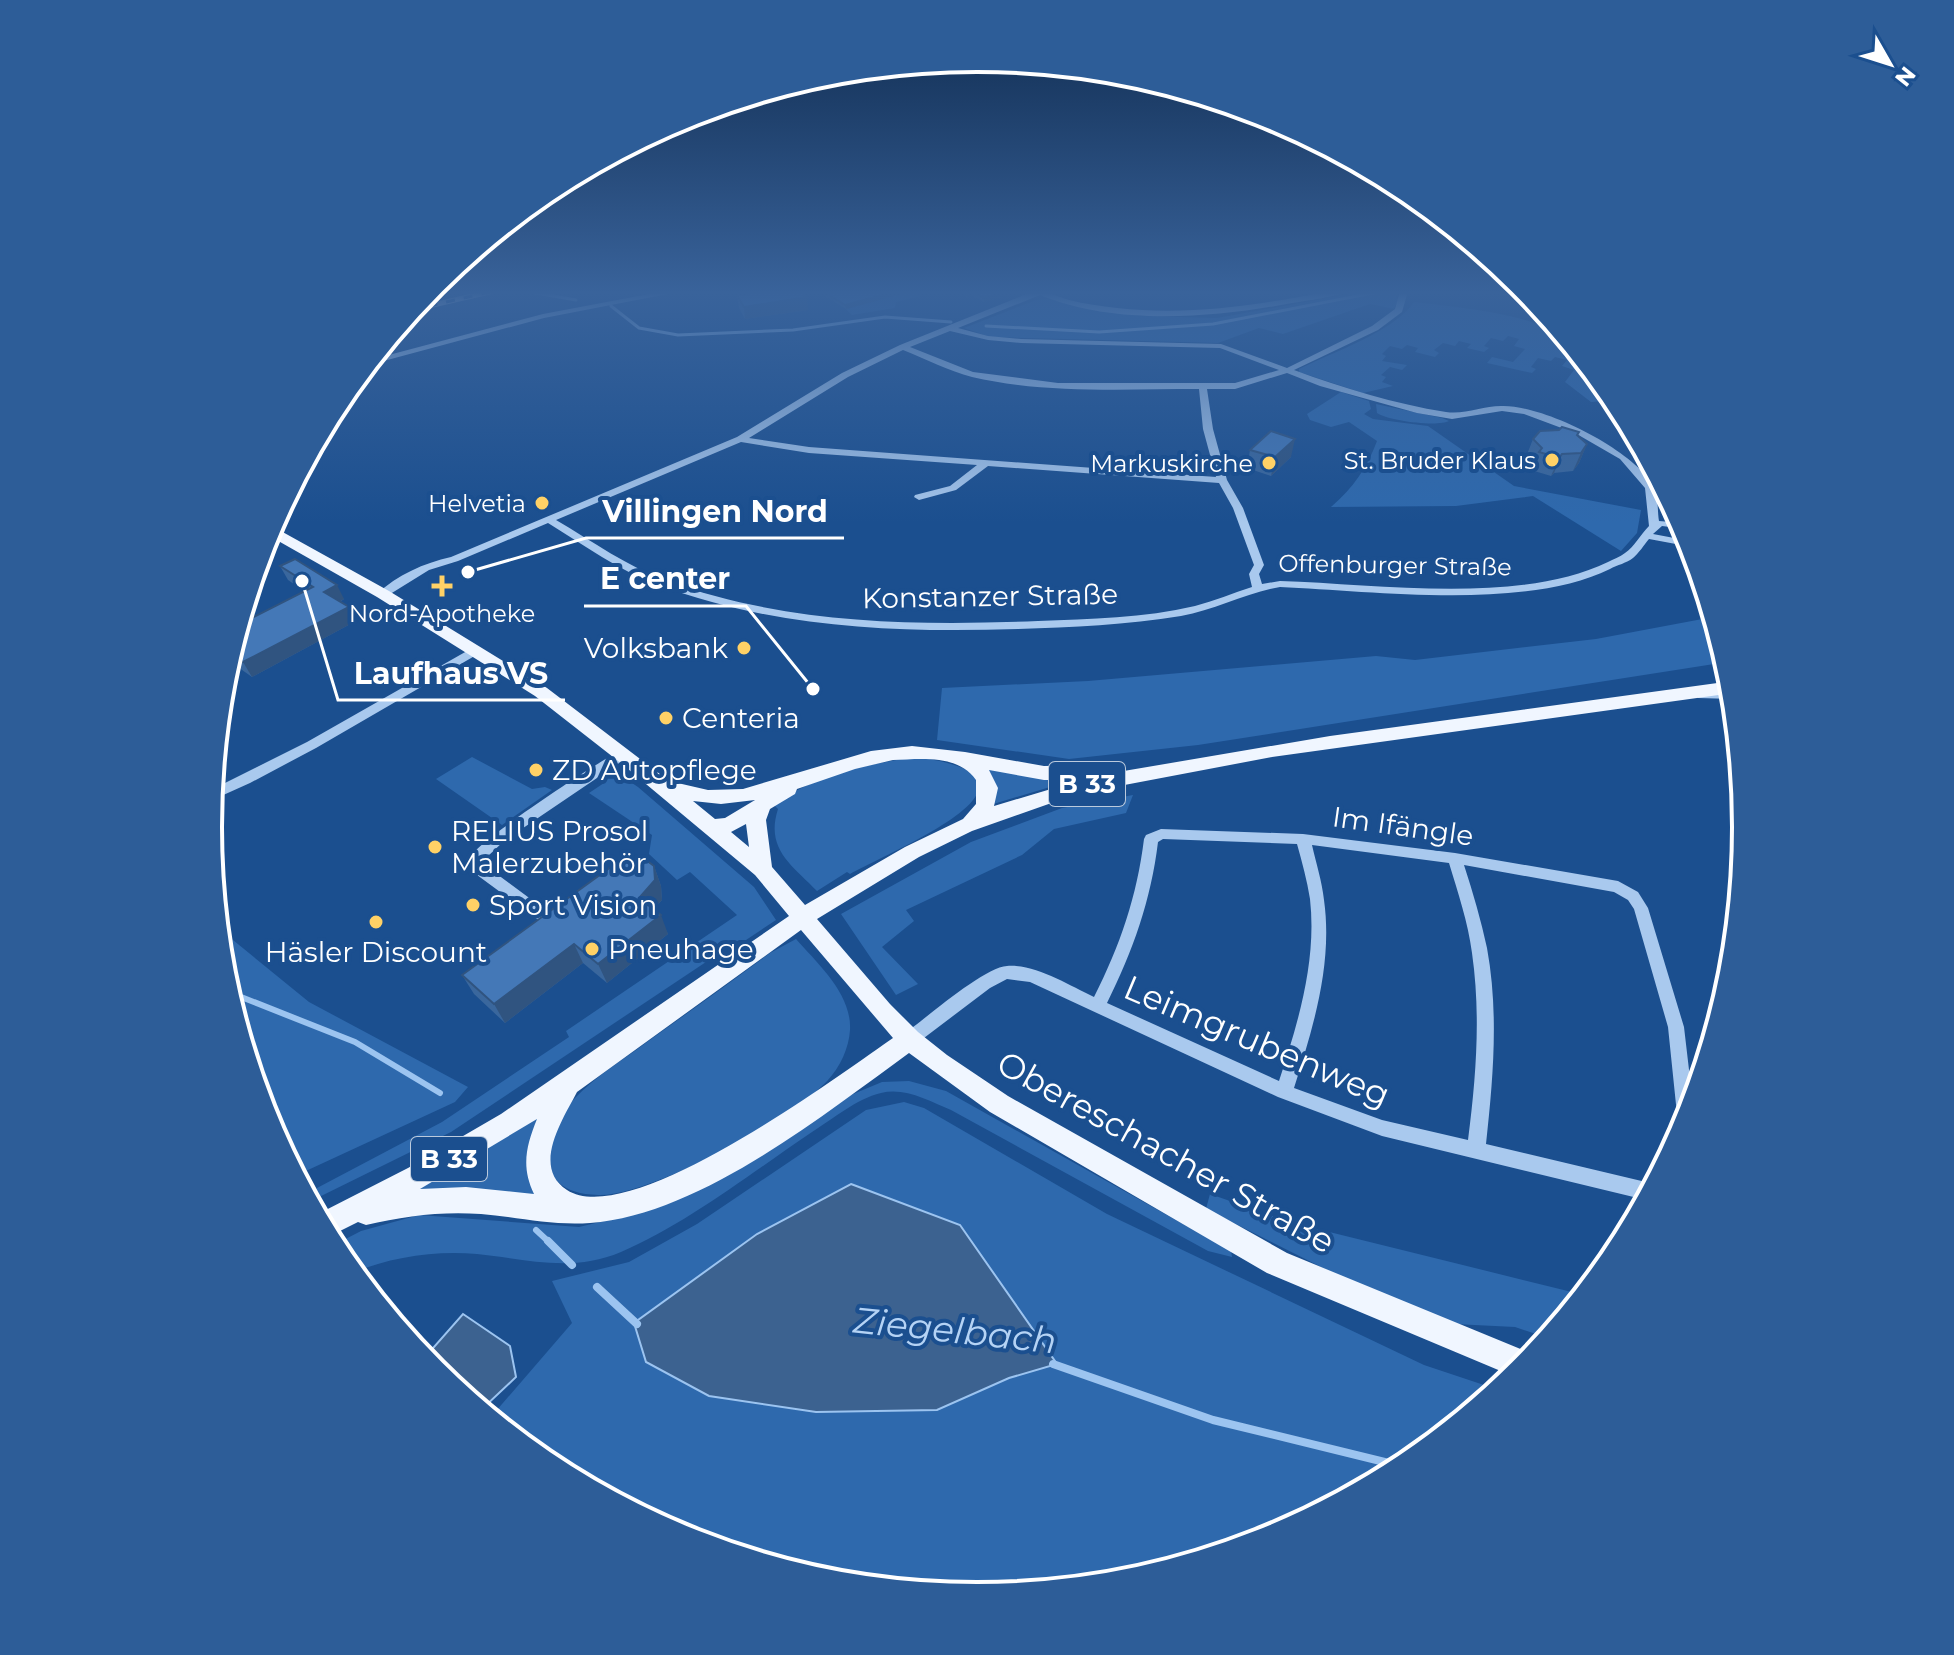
<svg xmlns="http://www.w3.org/2000/svg" width="1954" height="1655" viewBox="0 0 1954 1655" font-family="Montserrat,sans-serif">
<style>
.green{fill:#2e69ad;fill-rule:evenodd}
.water{fill:#3c6290;stroke:#9cc4f0;stroke-width:2}
.lines{fill:none;stroke-linecap:round;stroke-linejoin:round}
.stream-far2{stroke:#9cc4f0;stroke-width:3}
.stream-far1{stroke:#9cc4f0;stroke-width:6}
.stream{stroke:#9cc4f0;stroke-width:8}
.minor{fill:#a9c9ee;fill-rule:evenodd}
.major{fill:#f0f6ff;fill-rule:evenodd}
.rail-casing{stroke:#fff;stroke-width:5}
.rail{stroke:#1b4f8f;stroke-width:3;stroke-dasharray:9;stroke-linecap:butt}
.wall{fill:#3a679d}
.shaded-wall{fill:#305480}
.building{fill:#4478b7;stroke:#305480;stroke-width:2}
.poi-dot{fill:#ffd166;stroke:#1b4f8f;stroke-width:3}
.labels{text-anchor:middle;dominant-baseline:central;stroke-width:8;stroke-linejoin:round;paint-order:stroke}
.far-poi-label{font-size:24px;fill:#fff;stroke:#1b4f8f;text-anchor:end}
.far-street-label{font-size:24px;fill:#fff;stroke:#1b4f8f}
.shield{fill:#1b4f8f;stroke:#bbcadd;stroke-width:2}
.shield-label{font-size:26px;font-weight:bold;fill:#fff}
.street-label{font-size:28px;fill:#fff;stroke:#1b4f8f}
.poi-label{font-size:28px;fill:#fff;stroke:#1b4f8f;text-anchor:start}
.near-street-label{font-size:34px;fill:#fff;stroke:#1b4f8f}
.near-water-label{font-size:36px;font-style:italic;fill:#b5d3f5;stroke:#1b4f8f}
.rim{fill:none;stroke:#fff;stroke-width:4}
.leader{fill:none;stroke:#fff;stroke-width:3}
.callout-dot{fill:#fff;stroke:#1b4f8f;stroke-width:3}
.callout-label{font-size:30px;text-anchor:middle;font-weight:bold;fill:#fff;stroke:#1b4f8f;stroke-width:8;stroke-linejoin:round;paint-order:stroke}
</style>
<rect width="100%" height="100%" fill="#1b4f8f"/>
<g class="green">
<polygon points="912,291 921,296 896,302 895,308 852,315 846,309"/>
<polygon points="1366,291 1394,291 1398,300 1394,309 1370,304 1283,334 1259,328 1218,343 990,337 964,328 1036,300 1048,299 1142,316 1217,318"/>
<path d="M1414 302C1455 307 1532 313 1565 338 1583 351 1602 382 1617 400L1591 402 1565 382 1574 370 1562 366 1567 360 1555 357 1551 361 1538 358 1531 367 1536 369 1532 373 1487 363 1492 357 1513 362 1525 349 1514 346 1519 339 1508 336 1503 341 1491 338 1484 346 1489 348 1484 352 1467 348 1471 344 1459 341 1455 346 1443 343 1434 350 1439 353 1435 357 1415 352 1418 348 1407 345 1402 349 1390 346 1382 354 1386 356 1382 361 1407 365 1402 370 1390 367 1381 375 1386 377 1382 382 1393 386 1363 393 1299 372V369C1331 353 1395 331 1414 302Z"/>
<path d="M1341 392 1369 401 1371 409 1364 414 1373 419 1428 426 1514 486 1641 510 1637 533 1621 551 1533 496 1456 506 1331 507C1353 488 1367 468 1377 441L1349 422 1331 427 1310 420 1307 414Z"/>
<path d="M1376 404 1442 418 1449 421C1438 427 1388 421 1377 413Z"/>
<polygon points="1713,617 1727,662 1198,745 1069,759 937,740 942,688 1088,681 1376,656 1415,660 1596,639"/>
<polygon points="472,757 532,789 545,787 552,790 502,825 436,779"/>
<path d="M915 757C1073 777 895 849 850 874L847 872 817 891C792 865 765 849 778 809L774 805C816 774 864 765 915 757Z"/>
<polygon points="986,768 1080,778 990,805 994,785"/>
<polygon points="607,774 620,775 638,787 754,887 776,920 746,940 739,940 451,1132 315,1199 317,1188 442,1122 569,1037 566,1031 737,915 690,872 677,880 649,854 652,835 589,793 604,783 598,778"/>
<polygon points="1133,795 1126,813 1054,829 1022,855 906,910 914,921 882,947 918,984 896,995 841,914 971,842 1062,808"/>
<polygon points="217,927 309,1002 468,1087 455,1102 295,1176 266,1122 222,977"/>
<path d="M796 939C818 964 852 994 850 1030 849 1048 840 1067 828 1080 794 1118 649 1197 598 1195 531 1194 540 1135 575 1098 596 1076 623 1060 647 1042 688 1013 729 983 770 953Z"/>
<path d="M909 1081 946 1091 1231 1251 1232 1257 1208 1251 951 1110C929 1101 905 1087 881 1093 856 1099 833 1119 812 1132 754 1171 685 1225 621 1252 571 1273 528 1259 477 1254 436 1250 390 1257 352 1273L332 1246 361 1231 419 1215 579 1227 633 1214 846 1097 882 1082Z"/>
<path d="M904 1102 924 1108 1107 1214 1424 1365 1499 1390 1404 1468 1271 1539 1127 1582 977 1597 826 1582 682 1538 549 1467 490 1418 572 1323 552 1281 629 1262 697 1224 866 1110ZM851 1184 1057 1364H1056L1009 1378 937 1410 816 1412 709 1396 634 1323 757 1234Z"/>
<path d="M543 1111C520 1159 525 1160 551 1203L407 1196Z"/>
<polygon points="1210,1194 1293,1223 1584,1295 1548,1338 1515,1327 1454,1324 1335,1274 1206,1209"/>
</g>
<g class="water">
<polygon points="851,1184 960,1225 1057,1364 1009,1378 937,1410 816,1412 709,1396 646,1362 634,1323 757,1234"/>
<polygon points="463,1314 510,1346 516,1377 480,1411 427,1364 426,1356"/>
</g>
<g class="lines">
<g class="stream-far2">
<polyline points="525,291 576,300"/>
<polyline points="611,306 639,328 678,335 793,330 885,317 951,322"/>
<polyline points="986,326 1099,332 1213,324 1383,291"/>
</g>
<g class="stream-far1">
<polyline points="226,991 355,1042 440,1093"/>
<polyline points="536,1230 550,1243"/>
</g>
<g class="stream">
<polyline points="548,1241 572,1265"/>
<polyline points="597,1287 637,1324"/>
<polyline points="1053,1364 1213,1420 1405,1467"/>
</g>
<g class="minor">
<polygon points="665,291 683,291 544,318 365,366 370,360 543,314"/>
<path d="M1034 291C1047 291 1056 296 1069 300 1085 304 1101 306 1117 308 1189 316 1260 305 1330 291H1347C1331 298 1310 300 1292 303 1214 318 1115 326 1040 295L958 328 988 336 1021 339 1221 344 1287 368 1372 326 1395 309 1400 291H1408L1402 312 1378 330 1294 370C1343 388 1395 404 1446 412 1464 415 1483 406 1501 406 1542 404 1632 449 1653 485 1659 494 1657 510 1659 521L1682 523 1686 529 1662 526 1653 534 1690 541 1692 547 1649 539C1644 545 1639 553 1633 558 1627 563 1617 565 1610 569 1524 611 1375 591 1280 587 1246 593 1215 610 1181 616 1127 625 1072 627 1018 629 896 633 774 628 659 585 619 571 584 545 548 523L458 561 429 570 387 596 383 597 377 594C397 575 424 563 451 557L737 437 842 373 900 345ZM950 331 988 340 1021 343 1220 348 1279 370 1235 383H1058L973 372 910 347ZM903 350C926 359 949 371 972 377 1046 394 1123 389 1199 389L1203 429 1216 477 809 447 749 438 848 377ZM1287 373 1320 386 1417 413 1452 419 1502 411 1524 414 1575 433 1620 459 1645 488 1649 526C1641 534 1634 547 1625 553 1620 557 1613 559 1608 562 1518 605 1379 584 1280 581L1262 584 1259 574 1264 565 1243 508 1227 480 1213 429 1207 389H1235ZM741 442 809 453 977 465 950 486 915 495 914 497 919 500 956 490 988 466 1219 483 1233 508 1254 565 1249 574 1252 587C1233 593 1214 601 1195 606 1144 618 1090 619 1038 621 913 626 787 624 667 581 628 567 592 541 556 520Z"/>
<path d="M1489 291C1504 291 1527 292 1537 303Z"/>
<polygon points="474,647 478,648 478,654 316,748 250,783 210,801 211,790 307,742"/>
<polygon points="1702,691 1733,691 1734,699 1698,698 1696,695 1698,692"/>
<path d="M623 750 630 754 628 757 504 841 487 857 486 866 559 920 562 924 559 928 554 930 549 928 473 872C471 866 471 860 473 854 480 840 605 756 623 750Z"/>
<path d="M1161 829 1303 834 1455 853 1618 881 1638 892 1648 908 1684 1027 1693 1104 1683 1131 1678 1124 1668 1027 1634 909 1628 900 1614 892 1464 865C1473 893 1481 920 1487 948 1499 1013 1493 1080 1486 1144L1650 1183 1654 1185 1646 1200 1382 1136 1278 1097 1030 982 1007 979 990 988 916 1044 910 1046 904 1044 902 1039 904 1034C925 1019 984 967 1007 966 1036 964 1068 985 1094 997 1120 946 1137 896 1144 839L1146 835ZM1163 839 1297 844C1302 862 1307 880 1310 899 1317 961 1298 1023 1279 1081L1107 1003C1133 951 1151 900 1158 842ZM1312 845 1449 863C1458 893 1468 922 1472 953 1481 1016 1476 1078 1468 1140L1382 1120 1294 1088C1313 1028 1333 964 1324 900 1322 881 1316 863 1312 845Z"/>
</g>
<path class="major" d="M270 525 389 591 547 688 669 781 708 790 743 789 871 751 912 746 965 752 1044 766 1098 765 1105 767 1106 774 1330 736 1732 681 1733 693 1272 757 1077 794 972 831 919 857 817 919 890 1004 918 1032 947 1055 1008 1096 1287 1253 1535 1355 1515 1377 1267 1273 990 1112 909 1053C822 1116 699 1215 590 1223 554 1226 517 1217 481 1214 442 1211 404 1216 366 1225L358 1222 328 1237 316 1215 408 1168 501 1114 789 916 755 875 622 764 535 696 377 597 266 534ZM893 760C921 759 958 754 976 780V804L963 819 905 847 805 905 772 867 766 820 770 809 795 794 797 789 855 769ZM989 770 1044 780H1081L994 806 998 788ZM755 800 725 818 715 819 693 801 721 804ZM746 824 749 847 731 832ZM801 930 893 1038C838 1076 630 1231 567 1190 531 1167 563 1119 577 1092ZM537 1119C526 1146 521 1167 534 1194L466 1187 420 1189Z"/>
<defs>
<polyline id="rail" points="411,310 494,291"/>
</defs>
<use href="#rail" class="rail-casing"/>
<use href="#rail" class="rail"/>
</g>
<g class="wall">
<polygon points="912,291 846,309 825,296 824,292"/>
<polygon points="956,291 1009,291 1009,295 984,302 973,296 967,297"/>
<polygon points="737,295 808,310 745,319 739,308"/>
<polygon points="1579,432 1578,436 1587,444 1579,463 1573,471 1554,473 1551,476 1531,470 1533,465 1526,457 1533,439"/>
<polygon points="1250,450 1291,457 1271,476 1247,468"/>
<polygon points="280,566 344,599 340,602 356,621 252,677 228,660 238,625 304,591 288,580"/>
<polygon points="654,866 661,886 662,900 654,909 668,934 607,983 583,963 505,1023 474,994 462,975"/>
</g>
<g class="shaded-wall">
<polygon points="897,291 912,291 846,309 845,305"/>
<polygon points="1009,291 1009,295 984,302 984,298"/>
<polygon points="973,292 973,296 967,297 967,293"/>
<polygon points="807,297 808,310 745,319 744,307"/>
<polygon points="1295,439 1291,457 1271,476 1275,457"/>
<polygon points="1587,444 1579,463 1573,471 1581,453"/>
<polygon points="1562,454 1554,473 1551,476 1559,458"/>
<polygon points="337,585 344,599 332,606 324,592"/>
<polygon points="349,607 356,621 252,677 243,662"/>
<polygon points="654,866 661,886 662,900 646,917 639,898"/>
<polygon points="661,915 668,934 607,983 598,964"/>
<polygon points="574,944 583,963 505,1023 494,1004"/>
</g>
<g class="building">
<polygon points="765,291 803,291 807,297 744,307 737,295"/>
<polygon points="827,291 897,291 845,305 824,292"/>
<polygon points="963,291 1009,291 984,298 973,292 967,293"/>
<polygon points="1562,427 1579,432 1577,435 1587,444 1581,453 1562,454 1559,458 1539,452 1542,448 1533,439 1540,431 1559,430"/>
<polygon points="1271,431 1295,439 1275,457 1250,450"/>
<polygon points="295,559 337,585 324,592 349,607 243,662 230,653 238,625 313,587 280,566"/>
<polygon points="634,858 646,860 654,866 655,880 639,898 661,915 598,964 574,944 494,1004 462,975 615,864"/>
</g>
<linearGradient id="sky" x2="0" y2="1"><stop stop-color="#0f2b4f"/><stop offset="0.56" stop-color="#39639b"/><stop offset="1" stop-color="#39639b" stop-opacity="0"/></linearGradient>
<rect width="1954" height="523" fill="url(#sky)"/>
<g class="poi-dot">
<circle cx="1552" cy="460" r="8"/>
<circle cx="1269" cy="463" r="8"/>
<circle cx="542" cy="503" r="8"/>
<path d="M438 574h8v8h8v8h-8v8h-8v-8h-8v-8h8z"/>
<circle cx="744" cy="648" r="8"/>
<circle cx="666" cy="718" r="8"/>
<circle cx="536" cy="770" r="8"/>
<circle cx="435" cy="847" r="8"/>
<circle cx="473" cy="905" r="8"/>
<circle cx="376" cy="922" r="8"/>
<circle cx="592" cy="949" r="8"/>
</g>
<g class="labels">
<g class="far-poi-label">
<text x="1536" y="460">St. Bruder Klaus</text>
<text x="1253" y="463">Markuskirche</text>
<text x="526" y="503">Helvetia</text>
<text x="442" y="613" text-anchor="middle">Nord-Apotheke</text>
</g>
<g class="far-street-label">
<text transform="translate(1395 565) rotate(1)">Offenburger Straße</text>
</g>
<g class="shield">
<rect x="1049" y="762" width="76" height="44" rx="6"/>
<rect x="411" y="1137" width="76" height="44" rx="6"/>
</g>
<g class="shield-label">
<text x="1087" y="784">B 33</text>
<text x="449" y="1159">B 33</text>
</g>
<g class="street-label">
<text transform="translate(990 596) rotate(-1)">Konstanzer Straße</text>
<text transform="translate(1403 826) rotate(8)">Im Ifängle</text>
</g>
<g class="poi-label">
<text x="728" y="648" text-anchor="end">Volksbank</text>
<text x="682" y="718">Centeria</text>
<text x="552" y="770">ZD Autopflege</text>
<text x="451" y="831">RELIUS Prosol<tspan x="451" dy="32">Malerzubehör</tspan></text>
<text x="489" y="905">Sport Vision</text>
<text x="608" y="949">Pneuhage</text>
<text x="376" y="952" text-anchor="middle">Häsler Discount</text>
</g>
<g class="near-street-label">
<text transform="translate(1257 1041) rotate(23)">Leimgrubenweg</text>
<text transform="translate(1166 1152) rotate(29)">Obereschacher Straße</text>
</g>
<g class="near-water-label">
<text transform="translate(955 1330) rotate(6)">Ziegelbach</text>
</g>
</g>
<path d="M0 0H1954V1655H0ZM222 827a755 755 0 1 1 1510 0a755 755 0 1 1-1510 0Z" fill="#2d5d98" fill-rule="evenodd"/>
<path class="rim" d="M222 827a755 755 0 1 1 1510 0a755 755 0 1 1-1510 0Z"/>
<path class="leader" d="M468 572L586 538H844M813 689L746 606H584M302 581L338 700H565"/>
<g class="callout-dot">
<circle cx="468" cy="572" r="8"/>
<circle cx="813" cy="689" r="8"/>
<circle cx="302" cy="581" r="8"/>
</g>
<g class="callout-label">
<text x="715" y="522">Villingen Nord</text>
<text x="665" y="589">E center</text>
<text x="451" y="684">Laufhaus VS</text>
</g>
<g transform="translate(1890 64) rotate(129)" stroke="#1b4f8f" stroke-width="6" paint-order="stroke">
<path d="M0-6L14 30L0 20L-14 30Z" fill="#ffffff"/>
<text y="-12" font-size="22" font-weight="bold" text-anchor="middle" fill="#ffffff">N</text>
</g>
</svg>
